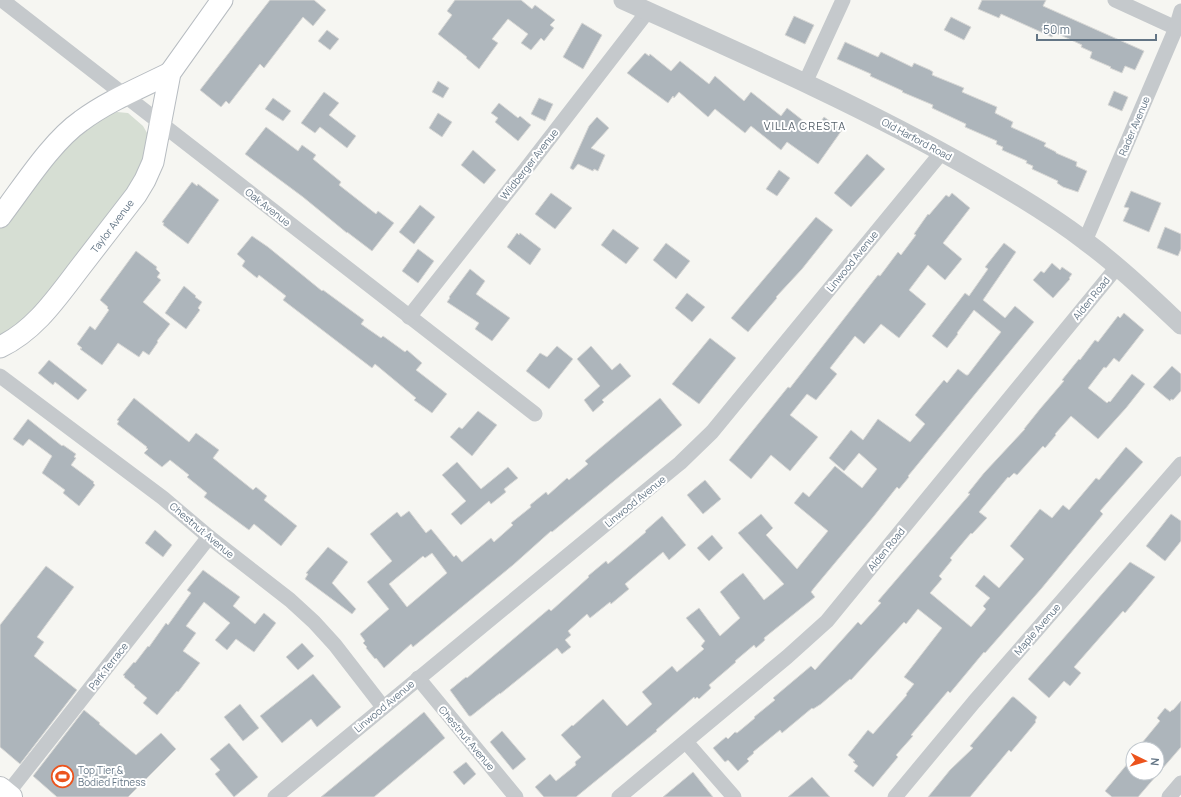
<svg xmlns="http://www.w3.org/2000/svg" width="1181" height="797" viewBox="0 0 1181 797" font-family="Manrope,sans-serif">
<style>
.green{fill:#d6ded3}
.building{fill:#adb5bb;stroke:#d7d7d5;fill-rule:evenodd}
.lines{fill:none;stroke-linecap:round;stroke-linejoin:round}
.secondary-casing{stroke:#b7bcc1;stroke-width:23}
.primary-casing{stroke:#b8bcc0;stroke-width:24}
.minor{stroke:#c5c9cc;stroke-width:15}
.tertiary{stroke:#c5c9cc;stroke-width:19}
.secondary{stroke:#fff;stroke-width:21}
.primary{stroke:#fff;stroke-width:22}
.labels{text-anchor:middle;dominant-baseline:central;stroke-width:4;stroke-linejoin:round;paint-order:stroke}
.street-label{font-size:10px;fill:#637585;stroke:#fff}
.poi-label{font-size:10px;fill:#637585;stroke:#fff;text-anchor:start}
.neighbourhood-label{font-size:11px;letter-spacing:1px;fill:#525e69;stroke:#fff}
</style>
<rect width="100%" height="100%" fill="#f6f6f2"/>
<polygon class="green" points="117,112 128,113 143,126 150,138 147,162 134,186 28,320 0,341 0,228 62,148 99,117"/>
<g class="building">
<polygon points="270,0 314,0 326,10 313,26 303,17 264,68 260,64 229,104 226,101 221,107 200,90"/>
<polygon points="455,0 521,0 532,9 535,5 555,20 550,25 554,28 544,41 541,38 531,50 521,43 528,34 508,19 492,39 498,43 479,69 466,58 467,57 438,34 452,15 447,11"/>
<polygon points="982,0 1046,0 1043,6 1144,51 1135,70 1125,66 1122,73 1110,68 1111,67 1090,58 1092,52 1081,47 1082,45 1054,32 1052,37 1001,14 999,18 978,9"/>
<polygon points="794,16 814,25 805,44 785,35"/>
<polygon points="951,17 971,27 964,40 944,30"/>
<polygon points="582,23 602,35 583,69 563,57"/>
<polygon points="327,30 339,39 330,50 318,41"/>
<polygon points="845,42 878,57 881,52 912,67 914,63 930,70 933,72 932,75 964,88 962,92 997,107 995,113 1013,122 1011,127 1046,143 1044,146 1056,152 1056,153 1077,162 1076,166 1087,171 1078,192 1063,187 1057,183 1058,181 1032,169 1033,166 1026,163 1027,161 1002,150 1003,147 996,144 997,141 965,127 966,124 932,108 933,105 902,92 903,91 870,76 871,74 837,59"/>
<polygon points="645,53 649,56 650,54 671,71 680,61 709,84 715,76 744,101 751,92 781,116 787,108 815,130 824,117 842,130 818,164 787,142 781,150 751,126 745,133 715,109 708,117 679,92 674,98 673,96 668,103 627,73"/>
<polygon points="438,81 449,88 443,98 432,92"/>
<polygon points="1114,91 1128,97 1122,111 1108,105"/>
<polygon points="324,92 339,103 329,115 356,136 347,148 320,127 315,133 301,123"/>
<polygon points="273,98 291,111 283,121 265,109"/>
<polygon points="539,98 553,104 545,121 531,114"/>
<polygon points="499,103 518,118 520,116 531,125 518,141 495,122 498,118 491,113"/>
<polygon points="438,113 452,122 442,137 429,128"/>
<polygon points="597,117 609,128 591,148 605,155 598,171 594,169 593,171 578,164 573,170 570,168 589,126"/>
<polygon points="266,127 298,151 302,145 316,155 313,159 341,182 339,185 376,214 378,211 394,223 372,251 347,232 347,233 303,197 245,154"/>
<polygon points="473,150 496,170 484,184 461,165"/>
<polygon points="867,154 885,169 851,207 834,193"/>
<polygon points="779,170 790,178 777,196 766,189"/>
<polygon points="192,182 197,186 198,184 219,200 188,244 163,225 164,223 162,222"/>
<polygon points="1131,191 1161,203 1149,232 1123,221 1129,208 1124,207"/>
<polygon points="551,193 572,208 555,229 535,214"/>
<polygon points="952,193 970,208 943,243 962,259 945,280 928,265 909,290 926,304 899,338 881,324 864,344 855,336 830,368 837,374 816,400 807,394 790,415 818,437 790,471 771,455 751,479 729,460 788,387 790,388 878,275 880,276 898,252 901,255 916,235 914,234 928,214 929,215 946,195 949,197"/>
<polygon points="420,205 435,217 414,244 399,232"/>
<polygon points="816,217 833,230 802,269 776,297 777,298 748,332 731,318"/>
<polygon points="1165,227 1181,234 1181,249 1178,256 1157,248"/>
<polygon points="613,229 639,248 626,264 601,245"/>
<polygon points="517,233 519,235 520,233 541,249 530,265 507,247"/>
<polygon points="252,236 268,247 322,291 323,290 364,320 361,324 381,338 383,336 405,352 407,350 422,363 416,370 447,394 432,413 414,400 416,398 375,364 372,368 283,300 286,296 259,275 257,278 242,266 245,261 237,254"/>
<polygon points="666,243 690,261 676,279 653,260"/>
<polygon points="1004,243 1016,252 983,300 1005,318 1015,306 1034,322 913,470 908,476 909,477 899,489 897,487 874,516 814,588 811,592 815,597 764,638 765,640 756,648 754,645 735,661 736,662 709,685 711,688 699,699 697,697 695,699 694,697 656,730 657,731 576,797 544,797 535,787 550,774 556,781 576,765 575,762 581,757 561,735 572,725 573,726 603,699 627,726 652,704 642,692 672,666 677,672 704,649 701,646 705,641 686,618 699,608 720,636 740,618 720,592 729,584 743,573 764,600 784,584 738,533 761,514 773,528 766,535 797,569 828,531 794,503 803,492 809,497 835,466 862,488 877,469 859,453 844,471 829,458 851,430 863,440 878,419 910,442 925,424 915,415 944,380 947,383 958,369 966,375 968,375 1001,332 974,310 957,333 958,334 947,348 932,336 965,293 969,296 988,269 985,267"/>
<polygon points="418,249 434,261 418,283 402,271"/>
<polygon points="136,251 157,267 156,269 160,273 157,277 161,280 143,302 170,324 157,341 158,342 149,355 143,351 139,357 118,343 102,365 80,349 82,348 77,344 90,326 95,330 109,310 107,308 108,307 100,300"/>
<polygon points="1052,263 1060,270 1062,267 1072,274 1069,278 1070,279 1053,298 1033,280 1041,271 1044,273"/>
<polygon points="470,269 485,281 476,294 510,318 492,341 475,329 479,323 447,302 450,298 449,297"/>
<polygon points="184,286 196,296 195,297 202,302 198,308 200,310 186,329 165,313"/>
<polygon points="687,293 705,307 692,322 675,308"/>
<polygon points="1124,313 1144,330 1119,362 1114,358 1106,368 1104,367 1088,388 1107,403 1109,401 1110,402 1132,374 1145,384 1126,408 1098,439 1071,416 1055,434 1056,435 1045,448 1043,446 1017,475 1014,473 1009,478 1008,477 979,512 987,518 972,534 971,533 950,558 952,560 939,576 942,579 930,593 971,627 986,609 983,606 990,598 975,586 984,575 999,588 1024,559 1010,546 1040,509 1052,518 1063,505 1069,510 1096,478 1099,480 1126,447 1143,462 1100,511 1103,514 1041,589 985,653 984,652 950,693 948,691 911,735 913,736 896,755 898,757 873,787 854,771 858,766 853,762 855,761 848,755 868,730 873,734 907,695 906,694 914,684 904,677 942,628 918,609 906,624 904,622 851,680 850,679 821,704 813,709 812,708 782,733 780,730 753,752 754,753 747,759 749,761 738,771 728,760 725,762 713,748 726,737 728,739 735,732 737,733 755,718 754,717 775,700 773,698 811,666 815,670 858,622 861,625 881,603 878,601 970,494 968,493 984,473 1025,429 1024,429 1040,409 1064,381 1062,380 1079,359 1080,360 1095,340 1098,342 1118,316 1120,318"/>
<polygon points="710,338 736,358 699,404 672,384"/>
<polygon points="557,346 573,359 549,389 526,371 540,353 547,357"/>
<polygon points="591,346 612,370 620,363 631,376 602,400 604,402 593,412 584,400 600,386 577,359"/>
<polygon points="49,360 87,390 78,400 55,382 53,385 38,373"/>
<polygon points="1172,366 1181,374 1181,391 1173,400 1171,399 1170,401 1153,387"/>
<polygon points="134,398 189,442 196,433 219,450 213,458 253,490 256,487 267,496 264,500 297,526 281,546 254,524 249,530 204,497 207,493 187,477 189,475 170,460 162,467 144,453 148,449 146,448 147,447 117,424 119,421 117,420"/>
<path d="M660 398 682 425 552 532 551 531 513 565 413 647 411 644 384 668 376 658 375 659 366 648 367 647 363 643 365 641 360 634 389 609 367 582 392 561 370 534 397 512 401 517 409 511 426 533 431 529 454 557 456 555 462 562 491 538 494 542 513 525 511 523 531 507 530 505 546 492 548 495 567 478 569 480 588 464 585 461ZM432 553 447 573 407 607 389 584 423 556 425 558Z"/>
<polygon points="478,411 497,425 472,456 450,437 459,427 462,429"/>
<polygon points="28,419 62,446 63,445 76,454 74,457 76,458 71,465 94,482 93,483 95,485 79,506 63,493 65,490 42,473 52,456 29,439 23,446 13,439"/>
<polygon points="457,462 481,489 508,467 518,478 504,489 506,492 491,504 489,501 461,525 451,514 466,501 442,475"/>
<polygon points="705,480 721,499 703,514 687,495"/>
<polygon points="1171,514 1181,521 1181,541 1165,561 1146,546"/>
<polygon points="662,516 686,545 669,560 663,552 625,584 629,589 611,604 610,602 590,618 587,614 568,631 571,635 565,640 571,647 562,654 557,648 500,694 500,693 471,716 469,716 450,690 466,677 467,678 549,609 551,611 589,577 588,576 606,561 608,564 646,532 645,531"/>
<polygon points="155,530 172,545 163,557 145,543"/>
<polygon points="712,535 723,548 709,561 697,548"/>
<polygon points="328,547 348,562 332,583 356,609 352,614 305,579 308,574 306,573"/>
<polygon points="1130,562 1155,577 1125,613 1123,611 1074,667 1081,673 1070,686 1064,681 1049,698 1028,679"/>
<polygon points="46,566 74,587 37,637 44,642 34,656 77,690 20,764 0,747 0,625"/>
<polygon points="203,570 240,597 233,606 255,624 264,613 276,623 254,652 236,639 227,650 215,640 230,623 204,602 186,626 196,633 183,651 200,663 178,692 177,691 157,715 143,703 147,698 134,687 135,686 124,677 125,676 123,675 134,662 135,663 148,646 149,647 166,623 168,625 191,593 187,590"/>
<polygon points="302,643 314,656 298,670 286,657"/>
<polygon points="313,674 341,707 317,727 311,719 282,743 260,716"/>
<polygon points="1012,697 1014,697 1037,717 1035,721 1036,722 1011,752 1009,750 970,797 928,797 950,770 973,748 970,746"/>
<polygon points="1181,701 1181,747 1138,797 1112,797 1105,791 1133,757 1133,773 1157,773 1157,749 1137,749 1160,721 1157,718 1165,708 1170,712 1172,710 1173,710"/>
<polygon points="240,704 259,728 243,741 224,717"/>
<polygon points="84,710 100,723 99,724 136,755 161,733 176,749 128,797 57,797 33,776"/>
<polygon points="424,712 445,738 374,797 321,797"/>
<polygon points="502,731 526,759 513,770 490,742"/>
<polygon points="229,743 258,777 234,797 215,774 220,770 210,759"/>
<polygon points="466,762 476,774 464,785 453,772"/>
<polygon points="693,772 713,797 663,797"/>
<polygon points="812,777 830,797 788,797"/>
</g>
<g class="lines">
<defs>
<g id="secondary">
<path d="M0 217C23 187 51 142 81 121 108 101 140 88 170 73"/>
<path d="M0 347C36 330 58 296 82 265 100 242 118 218 136 195L145 180 153 162 170 73 222 0"/>
</g>
<polyline id="primary" points="0,788 11,797"/>
</defs>
<use href="#secondary" class="secondary-casing"/>
<use href="#primary" class="primary-casing"/>
<g class="minor">
<polyline points="2,0 535,414"/>
<polyline points="1115,0 1176,28"/>
<polyline points="805,83 843,0"/>
<polyline points="1085,241 1176,28 1181,11"/>
<polyline points="409,317 529,165 648,11"/>
<polyline points="0,376 163,498 209,537 290,600 314,622 335,645 383,707"/>
<polyline points="418,678 516,797"/>
<polyline points="686,742 734,797"/>
<polyline points="7,794 209,537"/>
<polyline points="275,797 658,481 680,463 712,432 942,152"/>
<polyline points="619,797 787,657 827,621 1117,267"/>
<polyline points="895,797 974,702 1181,464"/>
<polyline points="1169,797 1181,783"/>
</g>
<path class="tertiary" d="M623 0C741 53 860 105 972 169 1011 191 1050 214 1085 241 1119 266 1150 296 1181 325"/>
<use href="#secondary" class="secondary"/>
<use href="#primary" class="primary"/>
</g>
<defs>
<symbol id="stadium-ring" viewBox="-11 -11 22 22"><circle r="9.5" fill="#fff" stroke="#ec531c" stroke-width="1.5"/><path d="M0-5a6.5 5 0 1 0 0 10a6.5 5 0 1 0 0-10ZM-3.5-1.8h7v3.6h-7Z" fill="#ec531c"/></symbol>
</defs>
<g fill-rule="evenodd">
<use href="#stadium-ring" x="50" y="764" width="25" height="25"/>
</g>
<g class="labels">
<g class="street-label">
<text transform="translate(1134 126) rotate(-67)">Rader Avenue</text>
<text transform="translate(917 139) rotate(28)">Old Harford Road</text>
<text transform="translate(529 164) rotate(-52)">Wildberger Avenue</text>
<text transform="translate(268 207) rotate(38)">Oak Avenue</text>
<text transform="translate(112 226) rotate(-53)">Taylor Avenue</text>
<text transform="translate(852 261) rotate(-51)">Linwood Avenue</text>
<text transform="translate(1091 298) rotate(-51)">Alden Road</text>
<text transform="translate(635 501) rotate(-39)">Linwood Avenue</text>
<text transform="translate(202 530) rotate(40)">Chestnut Avenue</text>
<text transform="translate(886 549) rotate(-51)">Alden Road</text>
<text transform="translate(1037 629) rotate(-49)">Maple Avenue</text>
<text transform="translate(108 666) rotate(-52)">Park Terrace</text>
<text transform="translate(384 706) rotate(-40)">Linwood Avenue</text>
<text transform="translate(467 738) rotate(50)">Chestnut Avenue</text>
</g>
<g class="poi-label">
<text x="78" y="770">Top Tier &amp;<tspan x="78" dy="12">Bodied Fitness</tspan></text>
</g>
<g class="neighbourhood-label">
<text x="805" y="125">VILLA CRESTA</text>
</g>
</g>
<g transform="translate(1145 761) rotate(95)"><circle r="19" fill="#ffffff" stroke="#c1c8ce"/>
<path d="M0-3L7 15L0 10L-7 15Z" fill="#ec531c"/>
<text y="-6" font-size="11" font-weight="bold" text-anchor="middle" fill="#637585">N</text>
</g>
<path d="M1037 34v6h119v-6" fill="none" stroke="#637585" stroke-width="2"/>
<text x="1043" y="34" font-size="12" fill="#637585" stroke="#ffffff" stroke-width="3" paint-order="stroke">50 m</text>
</svg>
